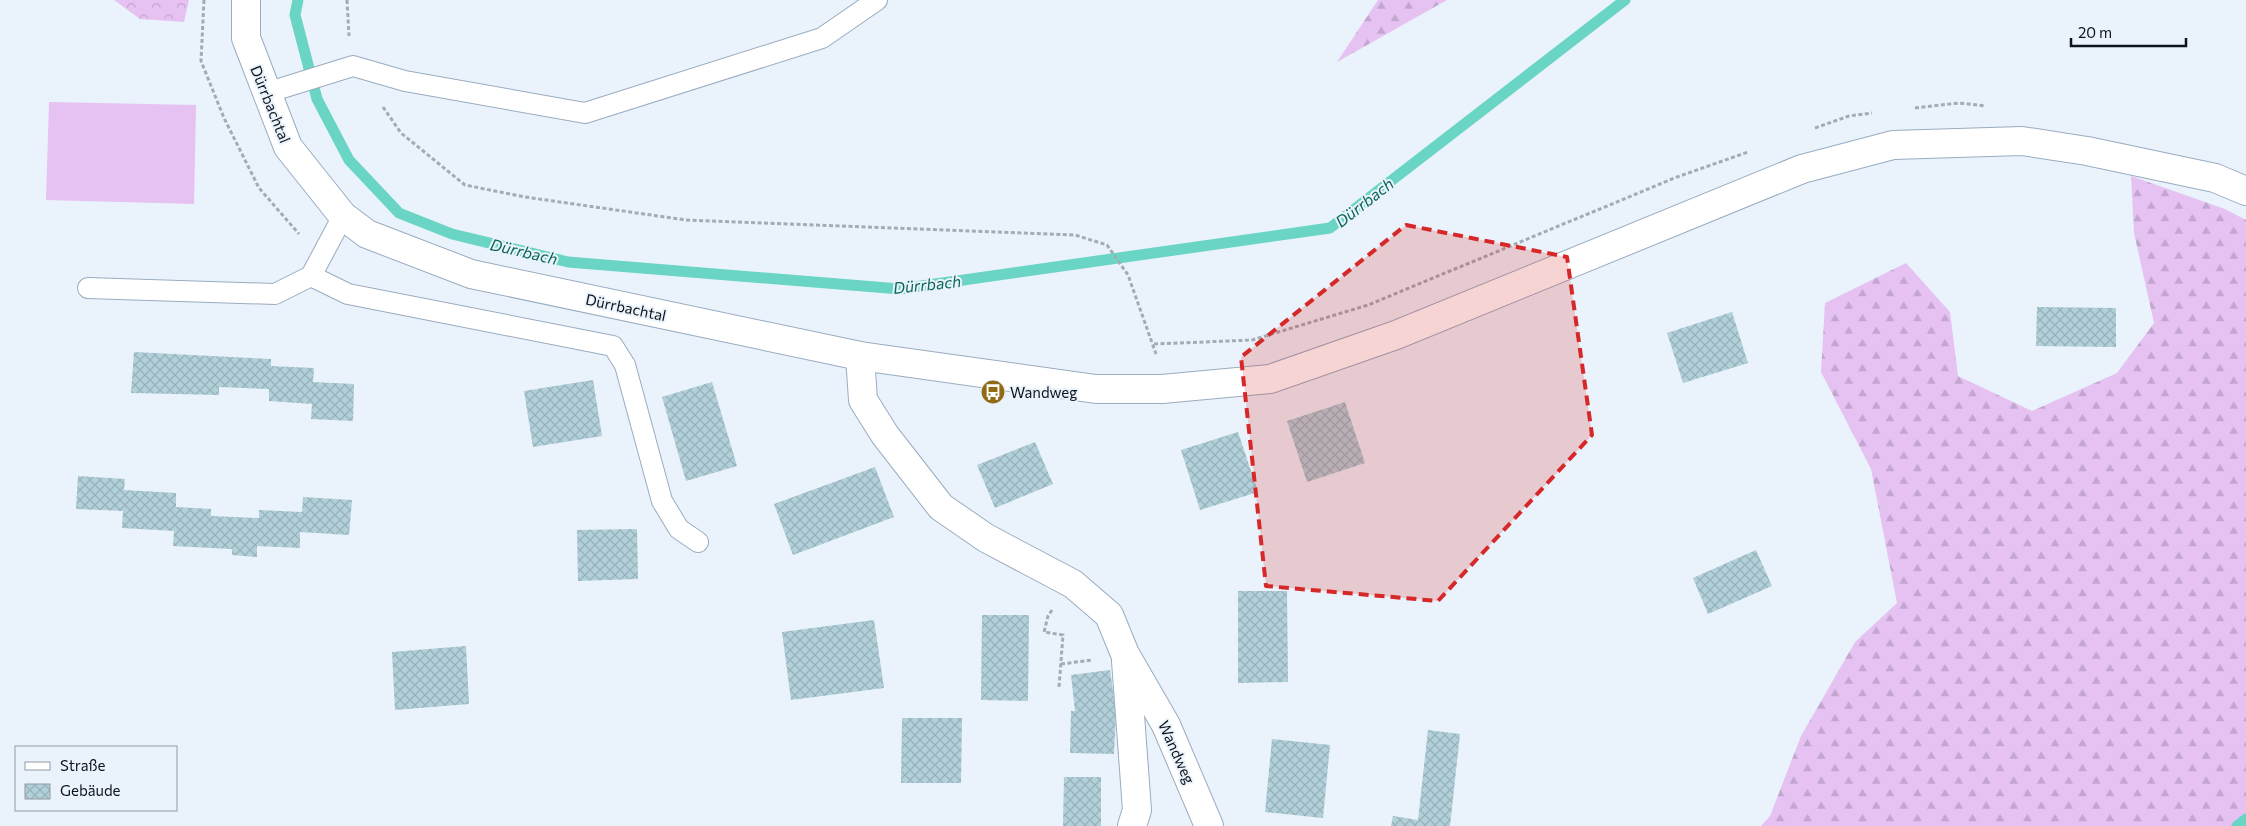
<svg xmlns="http://www.w3.org/2000/svg" width="2246" height="826" viewBox="0 0 2246 826" font-family="Commissioner,sans-serif">
<style>
.forest{fill:url(#forest-firs)}
.park{fill:url(#park-crowns)}
.pitch{fill:#e5c2f2}
.lines{fill:none;stroke-linecap:round;stroke-linejoin:round}
.stream{stroke:#6ad5c4;stroke-width:11}
.building{fill:url(#building-cross-hatch)}
.service-casing{stroke:#99acc0;stroke-width:22}
.minor-casing{stroke:#99acc0;stroke-width:30}
.tertiary-casing{stroke:#99acc0;stroke-width:30}
.path{stroke:#a3abb3;stroke-width:3;stroke-dasharray:4 2.5;stroke-linecap:butt}
.service{stroke:#fff;stroke-width:20}
.minor{stroke:#fff;stroke-width:28}
.tertiary{stroke:#fff;stroke-width:28}
.marked{fill:#d62828;fill-opacity:0.2;stroke:#d62828;stroke-width:4;stroke-dasharray:10 6;stroke-linejoin:round}
.labels{text-anchor:middle;dominant-baseline:central;stroke-width:4;stroke-linejoin:round;paint-order:stroke}
.street-label{font-size:15px;fill:#0d131a;stroke:#eaf3fb}
.poi-label{font-size:15px;fill:#0d131a;stroke:#eaf3fb;text-anchor:start}
.water-label{font-size:16px;font-style:italic;fill:#09655a;stroke:#eaf3fb}
</style>
<defs>
<pattern id="forest-firs" width="22" height="20" patternUnits="userSpaceOnUse" patternTransform="scale(1.25)"><rect width="22" height="20" fill="#e5c2f2"/><path d="M5 1l3.5 6h-7zM16 11l3.5 6h-7z" fill="#c3a6cf"/></pattern>
<pattern id="park-crowns" width="20" height="18" patternUnits="userSpaceOnUse" patternTransform="scale(1.25)"><rect width="20" height="18" fill="#e5c2f2"/><path d="M2 6a3 3 0 1 1 6 0M12 15a3 3 0 1 1 6 0" fill="none" stroke="#c3a6cf"/></pattern>
<pattern id="building-cross-hatch" width="8" height="8" patternUnits="userSpaceOnUse" patternTransform="scale(1.25)"><rect width="8" height="8" fill="#b1d0d9"/><path d="M0 0l8 8M0 8l8-8" fill="none" stroke="#97b2ba"/></pattern>
</defs>
<rect width="100%" height="100%" fill="#eaf3fb"/>
<g class="forest">
<polygon points="1378,0 1447,0 1337,62"/>
<polygon points="2131,176 2225,209 2246,220 2246,826 1761,826 1770,816 1801,736 1855,642 1897,603 1871,469 1821,372 1825,303 1906,263 1950,312 1958,376 2032,411 2117,373 2154,323 2134,233"/>
</g>
<polygon class="park" points="114,0 189,0 184,22 140,19"/>
<polygon class="pitch" points="49,102 196,105 194,204 46,200"/>
<g class="lines">
<g class="stream">
<polyline points="298,0 295,15 317,99 349,160 399,213 452,234 568,262 900,289 1330,228 1625,0"/>
<polyline points="2237,826 2246,819"/>
</g>
</g>
<g class="building">
<polygon points="2037,307 2116,308 2116,347 2036,346"/>
<polygon points="1732,312 1748,363 1683,383 1667,333"/>
<polygon points="134,352 271,359 271,366 314,368 313,382 354,384 353,421 311,419 312,404 269,401 269,389 219,387 219,395 131,393"/>
<polygon points="593,380 602,436 533,447 524,391"/>
<polygon points="712,382 737,466 686,481 662,397"/>
<polygon points="1345,402 1365,463 1307,482 1287,421"/>
<polygon points="1238,432 1258,492 1200,510 1181,450"/>
<polygon points="1035,442 1053,484 995,508 977,465"/>
<polygon points="875,467 894,517 793,555 774,504"/>
<polygon points="78,476 125,479 124,490 176,493 176,507 211,509 211,516 259,518 259,510 302,512 303,497 352,500 349,535 300,532 300,548 257,546 257,557 232,555 232,549 173,546 174,531 122,528 123,511 76,509"/>
<polygon points="637,529 638,579 578,581 577,530"/>
<polygon points="1756,550 1772,586 1708,614 1693,578"/>
<polygon points="1238,591 1287,591 1288,682 1238,683"/>
<polygon points="982,615 1029,615 1028,701 981,700"/>
<polygon points="874,620 884,688 791,700 782,632"/>
<polygon points="466,646 469,704 395,710 392,652"/>
<polygon points="1110,670 1116,712 1114,754 1070,753 1071,711 1075,711 1071,675"/>
<polygon points="902,718 962,718 961,783 901,783"/>
<polygon points="1428,730 1460,734 1450,826 1391,826 1393,816 1418,820"/>
<polygon points="1272,739 1330,745 1323,818 1265,812"/>
<polygon points="1064,777 1101,777 1101,826 1063,826"/>
</g>
<g class="lines">
<defs>
<g id="service">
<polyline points="266,93 353,66 405,81 585,113 822,38 877,0"/>
<polyline points="311,276 343,216"/>
<polyline points="88,288 275,294 311,276 348,294 613,346 625,365 662,501 679,529 698,542"/>
</g>
<g id="minor">
<polyline points="860,356 863,400 885,435 941,507 986,538 1073,584 1109,615 1125,654 1166,725 1209,826"/>
<polyline points="1126,661 1137,810 1132,826"/>
</g>
<polyline id="tertiary" points="246,0 246,38 288,147 343,216 367,234 471,274 860,356 1096,389 1162,389 1270,379 1396,335 1802,169 1893,145 2022,141 2087,151 2215,178 2246,191"/>
</defs>
<use href="#service" class="service-casing"/>
<use href="#minor" class="minor-casing"/>
<use href="#tertiary" class="tertiary-casing"/>
<g class="path">
<polyline points="204,0 201,61 224,118 259,188 299,234"/>
<polyline points="347,0 349,36"/>
<polyline points="383,107 401,133 465,185 525,197 686,220 1075,235 1107,245 1128,275 1156,354"/>
<polyline points="1915,108 1959,103 1986,106"/>
<polyline points="1815,128 1849,116 1872,113"/>
<polyline points="1154,344 1252,340 1368,305 1677,177 1748,152"/>
<polyline points="1052,610 1048,616 1044,632 1063,635 1059,687"/>
<polyline points="1061,664 1092,660"/>
</g>
<use href="#service" class="service"/>
<use href="#minor" class="minor"/>
<use href="#tertiary" class="tertiary"/>
</g>
<path class="marked" d="M1406 225 1567 257 1592 435 1438 601 1266 586 1241 357Z"/>
<defs>
<symbol id="bus-disc" viewBox="-11 -11 22 22"><circle r="9.5" fill="#936a14" stroke="#eaf3fb"/><path d="M-5-6H5V4H4V6H2V4H-2V6H-4V4H-5ZM-3.5-4V0h7V-4ZM-3.5 1.2v1.5H-2V1.2ZM2 1.2v1.5H3.5V1.2Z" fill="#fff"/></symbol>
</defs>
<g fill-rule="evenodd">
<use href="#bus-disc" x="979" y="378" width="28" height="28"/>
</g>
<g class="labels">
<g class="street-label">
<text transform="translate(271 104) rotate(68)">Dürrbachtal</text>
<text transform="translate(626 307) rotate(12)">Dürrbachtal</text>
<text transform="translate(1177 752) rotate(66)">Wandweg</text>
</g>
<g class="poi-label">
<text x="1010" y="392">Wandweg</text>
</g>
<g class="water-label">
<text transform="translate(1364 202) rotate(-38)">Dürrbach</text>
<text transform="translate(524 251) rotate(13)">Dürrbach</text>
<text transform="translate(927 284) rotate(-6)">Dürrbach</text>
</g>
</g>
<rect x="15" y="746" width="162" height="65" fill="#eaf3fb" stroke="#9299a1"/>
<rect x="25" y="762" width="25" height="8" fill="#ffffff" stroke="#9299a1"/>
<text x="60" y="771" font-size="15" fill="#0d131a">Straße</text>
<rect x="25" y="784" width="25" height="15" fill="url(#building-cross-hatch)" stroke="#9299a1"/>
<text x="60" y="796" font-size="15" fill="#0d131a">Gebäude</text>
<path d="M2071 38v8h115v-8" fill="none" stroke="#0d131a" stroke-width="2.5"/>
<text x="2078" y="38" font-size="15" fill="#0d131a" stroke="#eaf3fb" stroke-width="4" paint-order="stroke">20 m</text>
</svg>
